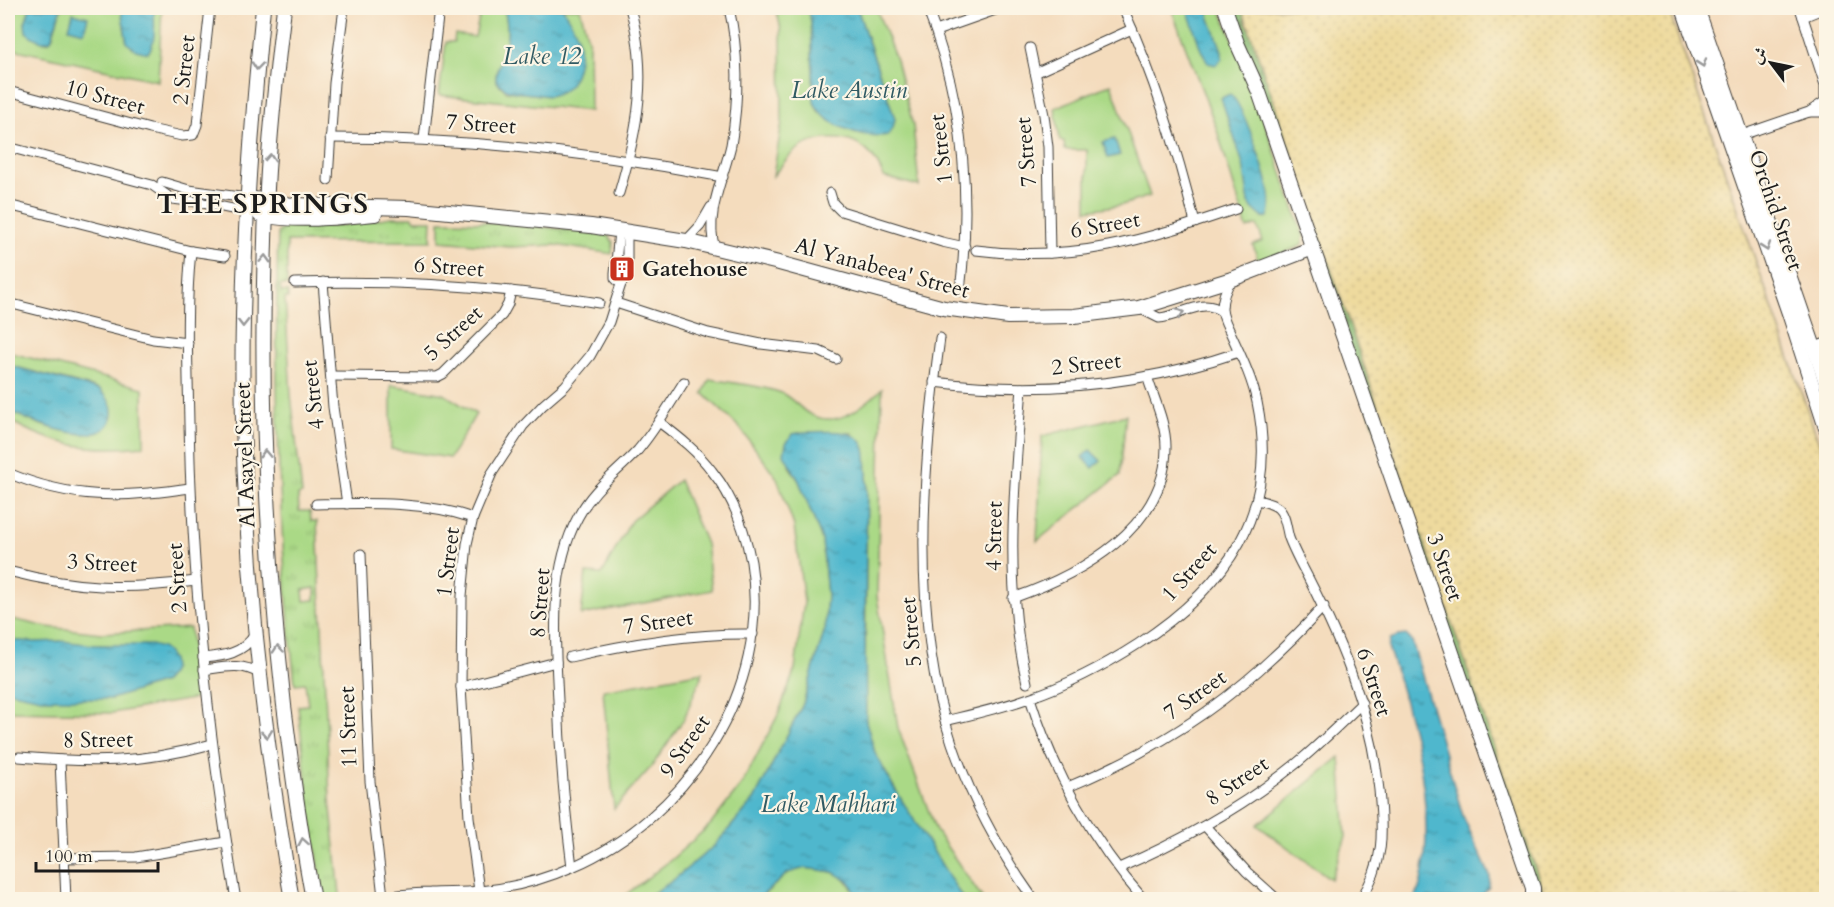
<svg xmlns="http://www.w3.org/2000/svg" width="1834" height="907" viewBox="0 0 1834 907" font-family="Cardo,Amiri,serif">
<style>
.grass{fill:url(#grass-tufts);stroke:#637a51;stroke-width:1.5;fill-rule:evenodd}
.forest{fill:url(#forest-firs);stroke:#526a48;stroke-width:1.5}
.sand{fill:url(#sand-dots);stroke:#857b5d;stroke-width:1.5}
.park{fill:#aad986;stroke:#637a51;stroke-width:1.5}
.water{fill:url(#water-ripples);stroke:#366a74;stroke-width:1.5}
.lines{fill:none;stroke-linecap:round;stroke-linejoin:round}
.street-casing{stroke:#3c3934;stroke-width:11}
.secondary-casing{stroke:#3c3934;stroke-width:16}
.street{stroke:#fff;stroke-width:9}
.secondary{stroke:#fff;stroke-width:14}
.oneway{stroke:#999}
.labels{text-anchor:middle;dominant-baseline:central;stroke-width:4.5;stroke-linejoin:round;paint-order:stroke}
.street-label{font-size:22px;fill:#1c1c1c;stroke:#fcf5e5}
.poi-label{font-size:22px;font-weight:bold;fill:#1c1c1c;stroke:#fcf5e5;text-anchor:start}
.water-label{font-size:24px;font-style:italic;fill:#305a63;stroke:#fcf5e5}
.district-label{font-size:28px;font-weight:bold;letter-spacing:1.5px;fill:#1c1c1c;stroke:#fcf5e5}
</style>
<defs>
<pattern id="grass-tufts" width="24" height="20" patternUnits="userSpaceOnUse" patternTransform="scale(1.5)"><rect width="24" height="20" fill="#aad986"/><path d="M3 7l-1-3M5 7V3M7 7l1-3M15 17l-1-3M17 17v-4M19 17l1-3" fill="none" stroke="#92ba73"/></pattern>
<pattern id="forest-firs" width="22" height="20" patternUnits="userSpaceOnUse" patternTransform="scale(1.5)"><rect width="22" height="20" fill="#87b973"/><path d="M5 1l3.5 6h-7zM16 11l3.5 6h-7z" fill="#749e63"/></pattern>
<pattern id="sand-dots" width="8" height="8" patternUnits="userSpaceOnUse" patternTransform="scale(1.5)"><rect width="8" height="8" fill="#eeda9e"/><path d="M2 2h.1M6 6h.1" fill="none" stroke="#ccba88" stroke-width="1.8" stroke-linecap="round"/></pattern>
<pattern id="water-ripples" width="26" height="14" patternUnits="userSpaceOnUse" patternTransform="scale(1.5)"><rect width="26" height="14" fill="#4fb7cd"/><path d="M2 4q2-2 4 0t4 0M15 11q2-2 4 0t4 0" fill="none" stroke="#4194a6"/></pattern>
</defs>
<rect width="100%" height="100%" fill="#fcf5e5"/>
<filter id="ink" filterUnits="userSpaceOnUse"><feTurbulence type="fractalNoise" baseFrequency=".0167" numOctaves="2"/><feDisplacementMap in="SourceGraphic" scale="12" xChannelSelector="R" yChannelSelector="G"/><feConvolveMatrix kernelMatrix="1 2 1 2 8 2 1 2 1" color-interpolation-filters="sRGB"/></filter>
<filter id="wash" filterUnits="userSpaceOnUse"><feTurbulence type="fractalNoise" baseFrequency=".008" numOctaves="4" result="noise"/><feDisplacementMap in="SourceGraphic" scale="24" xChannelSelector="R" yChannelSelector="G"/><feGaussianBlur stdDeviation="1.35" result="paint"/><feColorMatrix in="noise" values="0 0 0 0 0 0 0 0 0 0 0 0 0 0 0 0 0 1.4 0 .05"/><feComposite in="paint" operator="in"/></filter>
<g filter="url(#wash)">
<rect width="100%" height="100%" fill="#f4dcbd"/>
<g class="grass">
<path d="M392 217H413L415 220H432L431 241 287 242V285H280L281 292H288V298H285L291 395 302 494 298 495 299 511H310L311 521H317L330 799 340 895V899H324L308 798 298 706 308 705 305 683 295 684C278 532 274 384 278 232L285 227 338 226ZM315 588V600L304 601 303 590Z"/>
<path d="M440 221C497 221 552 227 608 235L613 242 612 254 555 245 511 247 440 241Z"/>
</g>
<polygon class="forest" points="1231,8 1244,8 1552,899 1536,899"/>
<polygon class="sand" points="1242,8 1668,8 1826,463 1826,899 1546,899"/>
<g class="park">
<polygon points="17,8 30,8 25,23 44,42 48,42 52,38 61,8 122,8 122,14 127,43 153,37 154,8 162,8 158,81 8,48 8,34"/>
<path d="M481 8H504C507 20 509 35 505 48 502 59 495 70 496 81L506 91 550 96 565 12 563 8H580L589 43 590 111 439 95 446 42H454L455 34 475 37Z"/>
<path d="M776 8H807L811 21 814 102 819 113 895 119 857 8H876L896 60 913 125 919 186 884 177C879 166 873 154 862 147 843 134 813 137 795 151 787 157 780 168 773 176L782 122 781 29Z"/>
<polygon points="1171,8 1220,8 1251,83 1304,237 1301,246 1259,263 1253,245 1263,241 1257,225 1247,229 1216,127"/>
<polygon points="1111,84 1150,196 1122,205 1087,210 1087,150 1065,150 1064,141 1060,141 1055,108"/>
<path d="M8 352 143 388 144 446C91 452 55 446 8 420V410L44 426 92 387 8 365Z"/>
<path d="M710 379C730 383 760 385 779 392 788 395 797 405 805 411 835 432 861 408 882 389L877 596 898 728 936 831 983 899H963L914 823 875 753 866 722 865 693 867 473 852 433 805 432 793 434 789 466 799 481 822 540 827 595 825 629 803 704 754 800 714 846 671 882 644 899 619 900 672 859 711 824 742 784 778 715 795 669 804 602 794 526 777 478 740 428 703 393Z"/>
<polygon points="391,385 444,394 476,414 450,458 391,449"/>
<polygon points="1126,415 1120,475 1037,541 1042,436"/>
<polygon points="679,480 706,544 712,590 581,615 586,573 602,574 631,521"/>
<polygon points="8,618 47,627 102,633 190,628 198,698 112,713 8,711"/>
<polygon points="703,672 684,719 652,766 614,809 603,690"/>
<polygon points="1340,757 1346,837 1331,879 1257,825"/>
<path d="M805 868C835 872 844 870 858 899L758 900 789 872Z"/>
</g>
<g class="water">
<path d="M30 8H61L51 40C42 44 33 38 26 32L25 23Z"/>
<path d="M122 8H154C154 22 157 41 148 53L136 50 127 43 122 14Z"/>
<path d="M504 8H563C566 16 573 23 576 32 584 54 578 89 553 95 547 97 540 95 534 94 516 92 509 94 496 81 495 70 502 58 505 47 509 35 507 20 504 8Z"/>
<path d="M807 8H857L895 119 893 128 888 135C864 139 824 126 814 102L811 21Z"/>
<polygon points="1187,8 1206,8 1222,51 1222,59 1216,65 1208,63 1201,50"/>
<polygon points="73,13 88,17 84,32 69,28"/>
<path d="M1230 94C1243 103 1267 176 1270 194 1271 201 1271 209 1268 217L1263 218 1253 209 1249 203 1243 164 1221 98Z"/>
<polygon points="1115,139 1120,155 1108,158 1103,142"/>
<path d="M8 365 100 390C108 397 113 404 112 414 109 456 26 420 8 410Z"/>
<path d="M805 432C824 432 858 426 865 449 867 456 866 465 867 473L865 629 866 722 875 753 893 786 963 899H858L850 882 833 872 805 868 788 873 758 899H644L671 882 714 846 754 800 803 704 825 629 827 595 822 540 799 481 784 454 786 443 793 434Z"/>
<polygon points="1090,450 1101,461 1093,468 1082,457"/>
<path d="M1406 635 1412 641 1463 816 1490 876 1489 887 1479 899H1414C1422 887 1423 869 1425 855 1431 784 1410 714 1388 647L1390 639 1398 636Z"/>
<polygon points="8,640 35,642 61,641 94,645 151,645 162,648 167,652 172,659 173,669 171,674 164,682 111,699 46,699 8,691"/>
</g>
</g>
<g filter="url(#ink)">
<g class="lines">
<defs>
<g id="street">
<path d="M927 8C963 99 972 194 960 291"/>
<path d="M1123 8C1154 77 1177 149 1195 223"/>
<polyline points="1800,8 1825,85 1825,101"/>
<polyline points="1803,17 1825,8"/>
<polyline points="936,31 1001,8"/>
<polyline points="1030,48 1044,115 1048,147 1050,253"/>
<polyline points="1035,73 1132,29"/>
<polyline points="8,91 150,129 182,136 193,135 197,125 210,8"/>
<polyline points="1810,112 1826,112 1824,105 1826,99"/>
<polyline points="1736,137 1809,112 1824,102"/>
<path d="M330 138C463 138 593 152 723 177"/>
<polyline points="424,139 439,8"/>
<polyline points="8,147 152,185 172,199 198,202 247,212"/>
<polyline points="328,180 334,83 344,8"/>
<polyline points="162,182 189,190 247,198"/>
<path d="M619 193C638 129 649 73 630 8"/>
<polyline points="830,193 833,203 841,211 942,242 965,247"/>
<polyline points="8,205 191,251 225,256"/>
<polyline points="619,231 615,273 615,278 621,284"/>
<polyline points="686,241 700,226 711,207"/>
<path d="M715 248C704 216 724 177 731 145 739 100 739 52 729 8"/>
<path d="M976 250C1074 263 1145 240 1236 209"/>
<path d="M191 251C185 309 188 367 189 424 192 584 209 742 236 900"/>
<polyline points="323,282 333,407 347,504"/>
<path d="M295 283C397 280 498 286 599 303"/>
<polyline points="8,303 153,339 188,343"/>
<polyline points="616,303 708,333 761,344 819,351 836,359"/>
<path d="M1139 308 1159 318C1180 317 1203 296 1222 312"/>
<path d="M940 338C923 463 910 622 952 743 971 799 1000 852 1034 900"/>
<polyline points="1815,347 1826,343"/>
<polyline points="331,376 437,377 443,374 502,315 508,304 511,291"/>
<path d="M934 382C1038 395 1140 386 1239 352"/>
<path d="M1022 388C1014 487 1004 586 1027 683"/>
<path d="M8 473C72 500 123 498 190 488"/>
<path d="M1257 500C1264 502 1272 503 1278 508 1286 515 1286 528 1289 538 1292 546 1296 554 1300 562 1339 636 1370 706 1379 790 1383 832 1385 863 1360 900"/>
<path d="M316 504C369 503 423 501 473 518"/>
<polyline points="361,554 370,781 383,897"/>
<path d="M8 571C77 589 125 590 196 581"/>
<path d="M1013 598C1081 574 1166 528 1166 447 1166 423 1154 399 1147 376"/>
<path d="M570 657C630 643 691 633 753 634"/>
<path d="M203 658C224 656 243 654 255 634"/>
<path d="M204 670C224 667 242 662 260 674"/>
<polyline points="461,687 556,662"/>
<path d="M1030 698C1053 771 1093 842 1144 900"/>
<path d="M945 721C974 714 1001 708 1029 698 1067 685 1104 666 1138 644 1227 586 1280 512 1257 402 1252 378 1241 356 1231 334 1228 327 1222 317 1222 309 1222 298 1226 288 1232 279"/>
<path d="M19 757C91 763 141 764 212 744"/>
<polyline points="60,760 66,900"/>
<path d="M1068 787C1173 743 1246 691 1324 606"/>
<polyline points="1205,826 1247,872 1278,900"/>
<polyline points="64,858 136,857 226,842"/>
<path d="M572 867C565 811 560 756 558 700 555 641 549 570 578 517 594 487 616 474 638 450 656 429 669 405 684 382"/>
<path d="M1119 868C1183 840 1243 807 1297 763 1320 744 1340 724 1362 703"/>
<polyline points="479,891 469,817 461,687 462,596 467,544 473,518 492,473 523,426 543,405 565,386 590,356 609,322 621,284 627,276 627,232"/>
<path d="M367 900C388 896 409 893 430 893 447 892 463 893 480 891 511 888 543 880 572 867 688 817 772 690 751 562 745 530 733 497 712 471 698 452 679 437 659 422"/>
</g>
<g id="secondary">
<path d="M263 8C249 145 240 284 243 423 247 583 264 742 292 900"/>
<path d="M284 8C277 67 270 128 267 188 256 426 270 665 313 900"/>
<polyline points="1225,8 1237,43 1259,92 1533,888 1533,900"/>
<polyline points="1683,8 1789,313 1826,428"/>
<polyline points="1697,8 1826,382"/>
<polyline points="247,198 292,205 409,208 591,226 686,241 779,263 944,308 1008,317 1074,316 1139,308 1232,279 1313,248"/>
<path d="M260 215C298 222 336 218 375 214"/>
</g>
</defs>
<use href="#street" class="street-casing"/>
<use href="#secondary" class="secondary-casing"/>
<use href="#street" class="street"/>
<use href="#secondary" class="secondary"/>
</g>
<defs><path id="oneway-chevron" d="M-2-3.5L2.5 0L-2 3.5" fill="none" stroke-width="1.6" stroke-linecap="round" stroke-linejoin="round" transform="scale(1.5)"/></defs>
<g class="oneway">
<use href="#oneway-chevron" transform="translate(1702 63) rotate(71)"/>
<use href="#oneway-chevron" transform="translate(257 66) rotate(96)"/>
<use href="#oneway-chevron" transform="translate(270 158) rotate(-86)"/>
<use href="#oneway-chevron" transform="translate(1766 247) rotate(71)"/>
<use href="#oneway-chevron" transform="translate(265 259) rotate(-88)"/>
<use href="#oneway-chevron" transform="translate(1180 313) rotate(-18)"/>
<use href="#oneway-chevron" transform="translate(243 323) rotate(91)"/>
<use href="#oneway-chevron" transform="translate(265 454) rotate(-92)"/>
<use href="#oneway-chevron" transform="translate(278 649) rotate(-95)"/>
<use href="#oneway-chevron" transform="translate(267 734) rotate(83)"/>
<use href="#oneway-chevron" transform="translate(303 842) rotate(-100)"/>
</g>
</g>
<defs>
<symbol id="building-square" viewBox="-11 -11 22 22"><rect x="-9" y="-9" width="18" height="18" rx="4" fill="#c8321e" stroke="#fcf5e5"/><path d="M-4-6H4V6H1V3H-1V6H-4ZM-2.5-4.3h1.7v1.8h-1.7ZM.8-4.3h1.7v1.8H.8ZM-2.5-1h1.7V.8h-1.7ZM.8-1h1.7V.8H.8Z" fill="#fff"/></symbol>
</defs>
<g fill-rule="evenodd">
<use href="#building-square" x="607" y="254" width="30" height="30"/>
</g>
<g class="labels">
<g class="street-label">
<text transform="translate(184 70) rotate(-84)">2 Street</text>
<text transform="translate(105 97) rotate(15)">10 Street</text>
<text transform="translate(481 124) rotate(4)">7 Street</text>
<text transform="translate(941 149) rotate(-97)">1 Street</text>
<text transform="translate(1026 152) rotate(-95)">7 Street</text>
<text transform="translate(1776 210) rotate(71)">Orchid Street</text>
<text transform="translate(1105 225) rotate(-10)">6 Street</text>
<text transform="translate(449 267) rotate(4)">6 Street</text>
<text transform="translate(882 268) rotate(15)">Al Yanabeea' Street</text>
<text transform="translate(453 333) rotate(-42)">5 Street</text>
<text transform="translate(1086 364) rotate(-6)">2 Street</text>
<text transform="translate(313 395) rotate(-96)">4 Street</text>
<text transform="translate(245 455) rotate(-92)">Al Asayel Street</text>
<text transform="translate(994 536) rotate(-89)">4 Street</text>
<text transform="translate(448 562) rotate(-83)">1 Street</text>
<text transform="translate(102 563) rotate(3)">3 Street</text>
<text transform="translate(1445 567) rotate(71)">3 Street</text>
<text transform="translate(1189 572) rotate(-48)">1 Street</text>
<text transform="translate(177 578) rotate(-94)">2 Street</text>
<text transform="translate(540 603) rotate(-86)">8 Street</text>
<text transform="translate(658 622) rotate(-8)">7 Street</text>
<text transform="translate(911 632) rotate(-95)">5 Street</text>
<text transform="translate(1374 682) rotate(72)">6 Street</text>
<text transform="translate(1195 695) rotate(-35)">7 Street</text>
<text transform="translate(348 727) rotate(-92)">11 Street</text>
<text transform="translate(98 740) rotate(-1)">8 Street</text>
<text transform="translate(685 746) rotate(-55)">9 Street</text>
<text transform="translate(1237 781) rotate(-34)">8 Street</text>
</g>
<g class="poi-label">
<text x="642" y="269">Gatehouse</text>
</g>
<g class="water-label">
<text x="542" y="56">Lake 12</text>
<text x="849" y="90">Lake Austin</text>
<text x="828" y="804">Lake Mahhari</text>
</g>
<g class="district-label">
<text x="263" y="204">THE SPRINGS</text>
</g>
</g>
<rect width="1834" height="907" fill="none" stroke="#fcf5e5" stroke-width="30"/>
<g transform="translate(1771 63) rotate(302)" stroke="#fcf5e5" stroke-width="4.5" paint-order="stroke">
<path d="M0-4.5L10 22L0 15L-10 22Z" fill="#1c1c1c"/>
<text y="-9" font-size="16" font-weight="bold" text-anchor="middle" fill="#1c1c1c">ش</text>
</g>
<path d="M36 862v9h122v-9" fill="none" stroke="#1c1c1c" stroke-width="3"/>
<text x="45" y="862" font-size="18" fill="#1c1c1c" stroke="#fcf5e5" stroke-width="4.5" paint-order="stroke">100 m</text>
</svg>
